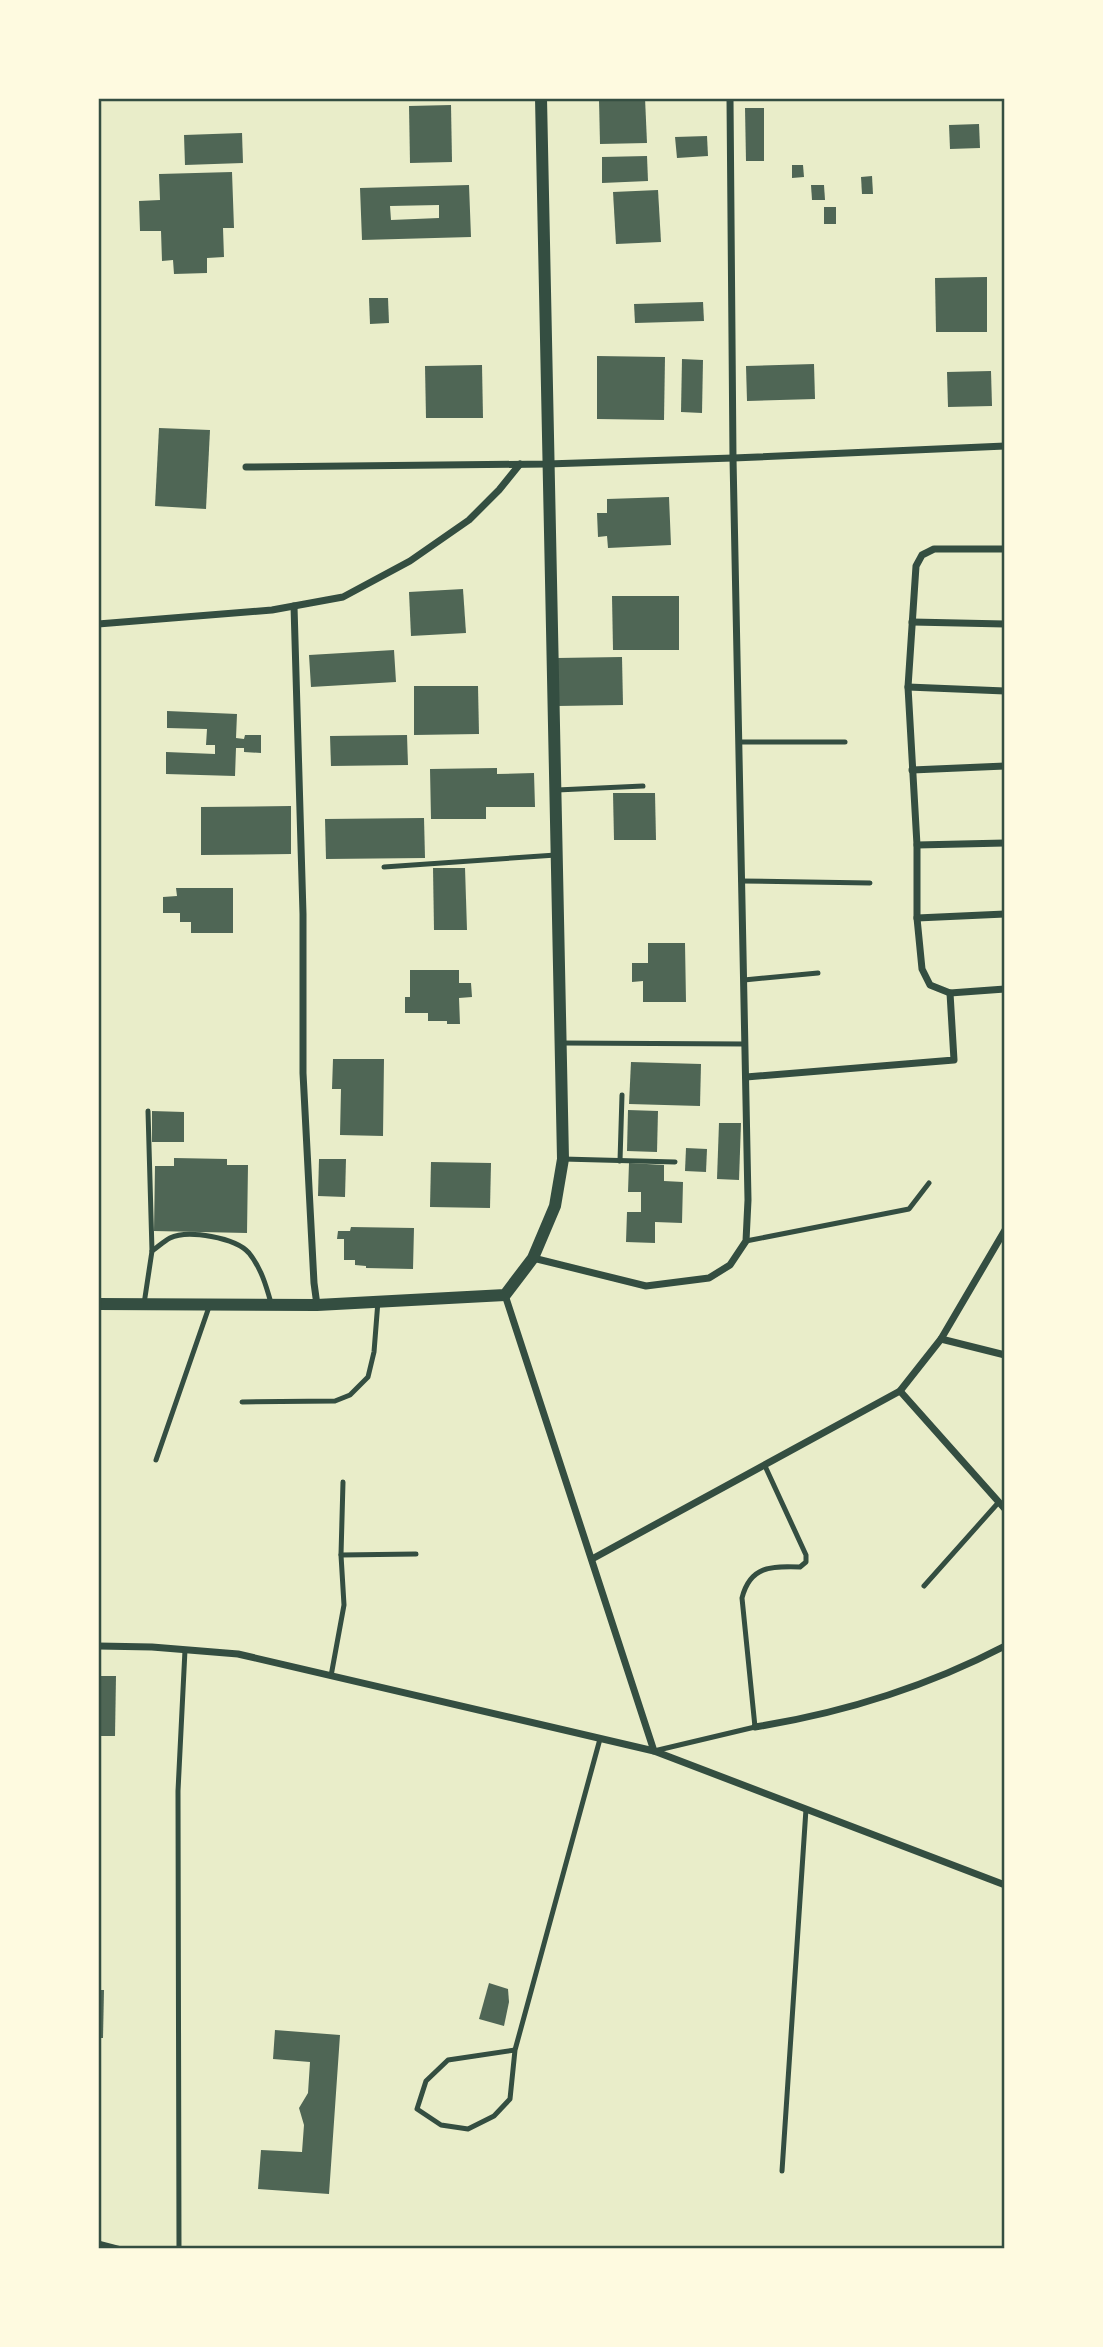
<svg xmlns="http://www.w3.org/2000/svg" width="1103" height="2347" viewBox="0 0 1103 2347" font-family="'Public Sans',sans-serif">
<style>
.building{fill:#4f6655;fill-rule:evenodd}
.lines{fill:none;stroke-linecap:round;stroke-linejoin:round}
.service{stroke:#344e41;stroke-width:5}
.minor{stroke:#344e41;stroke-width:7}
.tertiary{stroke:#344e41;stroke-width:12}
.neatline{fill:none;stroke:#344e41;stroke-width:2.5}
</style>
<rect width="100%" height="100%" fill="#e9edc9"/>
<g class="building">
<polygon points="645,98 647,143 600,144 599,99"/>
<polygon points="451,105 452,162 410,163 409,106"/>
<polygon points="745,108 764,108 764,161 746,161"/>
<polygon points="979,124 980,148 950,149 949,125"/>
<polygon points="242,133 243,163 185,165 184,135"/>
<polygon points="707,136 708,156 677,158 675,137"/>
<polygon points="647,156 648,181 602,183 602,157"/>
<polygon points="792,165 803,165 804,177 792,178"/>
<polygon points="232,172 234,228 223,228 224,257 207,258 207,273 174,274 173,260 162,261 161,231 140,231 139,201 160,200 159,174"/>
<polygon points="872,176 873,194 862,194 861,177"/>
<path d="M469 185 471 237 362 240 360 188ZM439 205V218L391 220 390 206Z"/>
<polygon points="811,185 824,185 825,200 812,200"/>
<polygon points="658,190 661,242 616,244 613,192"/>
<rect x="824" y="207" width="12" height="17"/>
<polygon points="987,277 987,332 936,332 935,278"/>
<polygon points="369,298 388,298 389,323 370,324"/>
<polygon points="703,302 704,321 635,323 634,304"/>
<polygon points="597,356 665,357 664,420 597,419"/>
<polygon points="682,359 703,360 702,413 681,412"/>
<polygon points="814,364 815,399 747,401 746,366"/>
<polygon points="482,365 483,418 426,418 425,366"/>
<polygon points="991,371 992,406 948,407 947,372"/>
<polygon points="159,428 210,430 206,509 155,506"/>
<polygon points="669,497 671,545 608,548 607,536 598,537 597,513 607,513 607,499"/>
<polygon points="463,589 466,633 411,636 409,592"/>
<polygon points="612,596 679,596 679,650 613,650"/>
<polygon points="394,650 396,682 311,687 309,655"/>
<polygon points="622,657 623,705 557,706 557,658"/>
<polygon points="414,686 478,686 479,734 414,735"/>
<polygon points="167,711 237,714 236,738 244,739 245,735 261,735 261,753 244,752 244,748 236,748 235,776 166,774 166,752 215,754 215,745 206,745 207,729 167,728"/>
<polygon points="407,735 408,765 331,766 330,736"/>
<polygon points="497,768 497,774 534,773 535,807 486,807 486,819 431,819 430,769"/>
<polygon points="613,793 655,793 656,840 614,840"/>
<polygon points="291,806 291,854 201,855 201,807"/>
<polygon points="424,818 425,858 326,859 325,819"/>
<polygon points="433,868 465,868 467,930 434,930"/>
<polygon points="176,888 233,888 233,933 191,933 191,922 180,922 180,913 163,913 163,897 177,896"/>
<polygon points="648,943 685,943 686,1002 643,1002 643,981 632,982 632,963 648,963"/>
<polygon points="410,970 459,970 459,983 471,983 472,997 459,998 460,1024 447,1024 447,1021 428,1021 428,1013 405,1013 405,997 410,997"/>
<polygon points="333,1059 384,1059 383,1136 340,1135 341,1089 332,1089"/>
<polygon points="631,1062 701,1064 700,1106 629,1104"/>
<polygon points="628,1110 658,1111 657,1152 627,1151"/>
<polygon points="152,1111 184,1112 184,1142 152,1142"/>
<polygon points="719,1123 741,1123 739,1180 717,1179"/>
<polygon points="686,1148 707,1149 706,1172 685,1171"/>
<polygon points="174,1158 227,1159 227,1165 248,1165 247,1233 154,1231 155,1166 174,1166"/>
<polygon points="319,1159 346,1159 345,1197 318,1196"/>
<polygon points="431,1162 491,1163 490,1208 430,1207"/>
<polygon points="629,1163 664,1165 664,1181 683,1182 682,1223 655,1222 655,1243 626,1242 627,1212 641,1212 641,1192 628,1192"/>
<polygon points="351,1227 414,1228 413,1269 366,1268 366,1266 355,1265 355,1260 344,1260 344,1239 337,1239 338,1231 350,1231"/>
<polygon points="98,1676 116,1676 115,1736 98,1736"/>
<polygon points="489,1983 508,1989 509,2002 504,2026 479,2019"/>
<polygon points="98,1990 104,1990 103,2038 98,2038"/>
<polygon points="275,2030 340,2035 329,2194 258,2189 261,2150 302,2152 304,2125 299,2108 308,2093 310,2062 273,2059"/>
</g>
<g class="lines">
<g class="service">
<polyline points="739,742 845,742"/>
<polyline points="557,790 643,786"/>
<polyline points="384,867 556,855"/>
<polyline points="741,881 870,883"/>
<polyline points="744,980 818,973"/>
<polyline points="562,1043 745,1044"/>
<polyline points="563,1159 675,1162"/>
<polyline points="620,1161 622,1095"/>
<polyline points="746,1241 909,1209 929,1183"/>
<path d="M152 1251C158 1247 164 1241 170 1238 188 1229 236 1238 249 1253 261 1268 266 1285 271 1303"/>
<polyline points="144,1304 152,1251 148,1111"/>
<polyline points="242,1402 335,1401 350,1395 368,1377 374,1352 378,1301"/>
<polyline points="156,1460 209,1307"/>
<polyline points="341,1555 416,1554"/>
<polyline points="924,1586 998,1503"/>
<polyline points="331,1676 344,1605 341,1555 343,1482"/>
<path d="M654 1751 755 1727 742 1598C750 1566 771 1566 800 1567L806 1562V1555L765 1466"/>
<polyline points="515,2050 448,2060 426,2081 417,2109 441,2125 468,2129 494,2116 510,2099 515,2050 600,1739"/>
<polyline points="782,2171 806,1809"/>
<polyline points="98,2243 121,2249"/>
<polyline points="179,2249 178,1791 185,1650"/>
</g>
<g class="minor">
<polyline points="246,467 547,464 733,458 1005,446"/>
<polyline points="1005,549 934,549 922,555 916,566 908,687 917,845 917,918 922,969 930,985 950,993 1005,989"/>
<polyline points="294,606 303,914 303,1073 314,1283 317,1305"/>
<polyline points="912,622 1005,624"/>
<polyline points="98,624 272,610 343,597 410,561 469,520 499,490 520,464"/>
<polyline points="908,687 1005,691"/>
<polyline points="912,770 1005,766"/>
<polyline points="917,845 1005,843"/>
<polyline points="917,918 1005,914"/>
<polyline points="746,1077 954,1060 950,993"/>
<polyline points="533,1258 646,1286 709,1278 730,1265 746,1241 748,1200 733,458 730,98"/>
<polyline points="505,1295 654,1751"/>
<polyline points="941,1339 1005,1355"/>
<polyline points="900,1391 1005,1509"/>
<polyline points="592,1559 900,1391 941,1339 1005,1230"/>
<polyline points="98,1646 152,1647 238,1654 654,1751 1005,1885"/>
<path d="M755 1727C843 1713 926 1687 1005 1646"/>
</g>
<polyline class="tertiary" points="98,1304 317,1305 505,1295 533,1258 555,1206 563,1159 541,98"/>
</g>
<rect width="1103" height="2347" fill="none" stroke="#fefae0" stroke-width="200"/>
<rect x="100" y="100" width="903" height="2147" class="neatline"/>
</svg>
